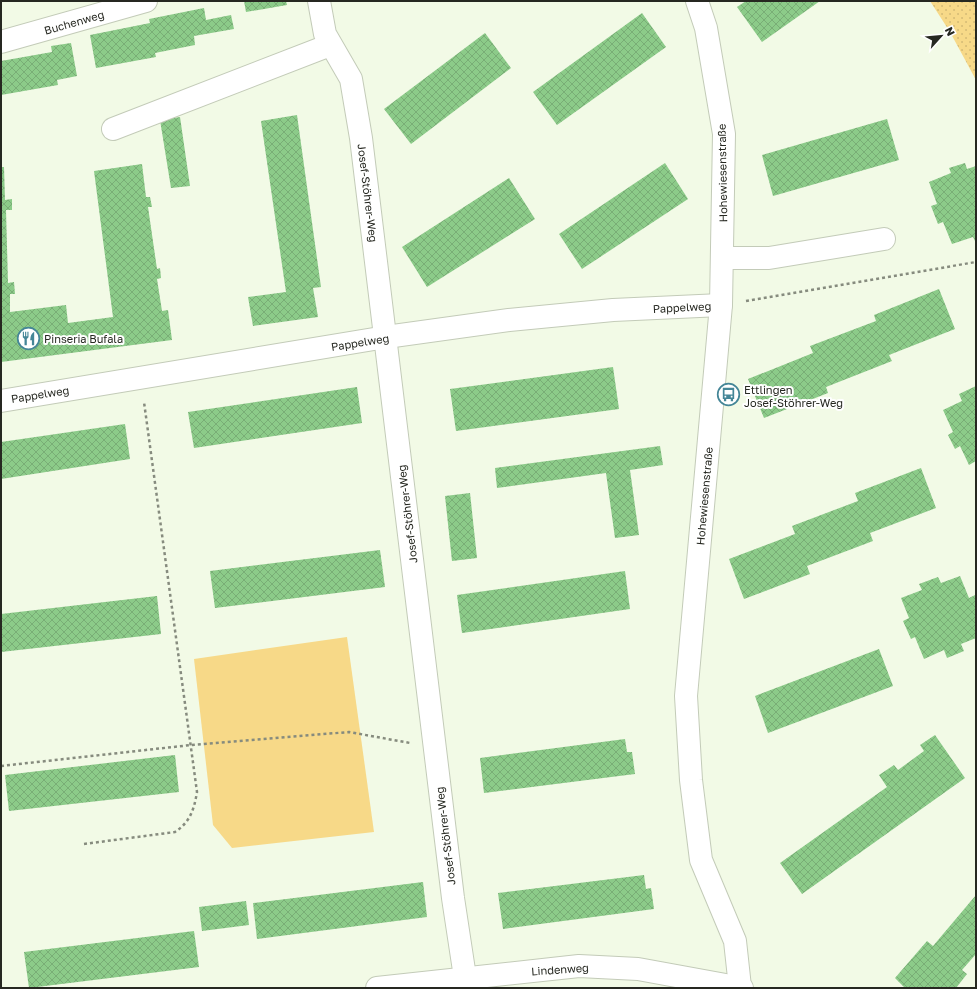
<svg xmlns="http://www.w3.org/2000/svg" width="977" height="989" viewBox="0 0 977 989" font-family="'Golos Text',sans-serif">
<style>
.green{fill:#f7d988}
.garden{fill:url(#garden-dots)}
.building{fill:url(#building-cross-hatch)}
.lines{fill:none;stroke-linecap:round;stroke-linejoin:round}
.minor-casing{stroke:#c3cbb8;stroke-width:24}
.path{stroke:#868b7e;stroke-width:2.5;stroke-dasharray:3 3;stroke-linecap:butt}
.minor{stroke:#fff;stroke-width:22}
.labels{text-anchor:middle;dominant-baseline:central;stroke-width:4;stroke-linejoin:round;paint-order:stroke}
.street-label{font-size:11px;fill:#262821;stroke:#fff}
.poi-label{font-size:11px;fill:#262821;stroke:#fff;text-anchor:start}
</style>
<defs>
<pattern id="garden-dots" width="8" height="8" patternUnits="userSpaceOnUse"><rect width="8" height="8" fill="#f7d988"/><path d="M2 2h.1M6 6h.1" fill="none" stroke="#d4ba75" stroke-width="1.8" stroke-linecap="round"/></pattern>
<pattern id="building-cross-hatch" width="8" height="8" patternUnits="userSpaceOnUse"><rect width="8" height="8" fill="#8ccb89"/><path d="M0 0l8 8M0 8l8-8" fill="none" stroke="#79ae76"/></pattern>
</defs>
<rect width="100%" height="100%" fill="#f2fae6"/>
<polygon class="green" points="347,637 374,832 232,848 213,825 194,659"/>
<polygon class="garden" points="930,1 976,1 976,80 950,32"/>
<g class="building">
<polygon points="244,1 286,1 287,5 246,12"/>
<polygon points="746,1 820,1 762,42 737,7"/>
<polygon points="204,8 206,20 231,15 234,29 194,36 195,45 155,53 156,57 96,68 90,35 150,23 149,19"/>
<polygon points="642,13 666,47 557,125 533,92"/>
<polygon points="485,33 511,68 411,144 384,109"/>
<polygon points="71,43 77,76 57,80 58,85 1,95 1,61 52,52 51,46"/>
<polygon points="297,115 321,287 313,288 318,317 253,326 248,297 286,292 261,121"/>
<polygon points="180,117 190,186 171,188 160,120"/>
<polygon points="887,119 899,160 773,196 762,155"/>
<polygon points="665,163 688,199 582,269 559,234"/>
<polygon points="965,163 967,169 976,166 976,243 973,237 952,244 943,222 938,224 931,206 937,204 929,182 951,173 949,168"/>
<polygon points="142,164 146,197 150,197 152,207 148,207 157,269 160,268 161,278 157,279 162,311 168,310 172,340 1,362 1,167 4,167 5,200 12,199 12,210 6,210 8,283 14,282 15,294 10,294 10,312 66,305 68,323 113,317 94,171"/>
<polygon points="509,178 535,219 427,287 402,247"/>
<polygon points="939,289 955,329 889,355 892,361 826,387 828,393 764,418 748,379 813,353 810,346 876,321 874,315"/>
<polygon points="613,367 619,409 456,431 450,389"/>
<polygon points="976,386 976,461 969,465 960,446 955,449 948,435 953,432 943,410 962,401 959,394"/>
<polygon points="357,387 362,423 194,448 188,412"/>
<polygon points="125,424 130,459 1,479 1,442"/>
<polygon points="660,446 663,465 630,470 639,535 615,538 606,473 497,488 495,468"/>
<polygon points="921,468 936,508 870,533 873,541 807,566 810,574 744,599 729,559 795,534 792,526 858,501 855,493"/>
<polygon points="470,493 477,558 452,561 445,496"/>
<polygon points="380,550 385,587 215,608 210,571"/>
<polygon points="625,571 630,609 462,633 457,595"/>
<polygon points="960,576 969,598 975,595 976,597 976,638 961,644 964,651 947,658 944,650 924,659 915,637 911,639 903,621 909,618 901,598 922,590 919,584 938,577 941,583"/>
<polygon points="157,596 161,634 1,652 1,614"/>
<polygon points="879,649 893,686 768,733 755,696"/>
<polygon points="935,735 965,778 802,894 780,863 887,787 879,775 894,765 898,770 924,751 920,745"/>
<polygon points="625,739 627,752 632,752 635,774 484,793 480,758"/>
<polygon points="175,755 179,792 9,811 5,775"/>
<polygon points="644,875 646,889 651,888 654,909 503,929 498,893"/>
<polygon points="423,882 427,917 257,939 253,903"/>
<polygon points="976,895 976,954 962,970 967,974 956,988 905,988 895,978 927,941 933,946"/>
<polygon points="246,901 249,925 202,931 199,907"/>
<polygon points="194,931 199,967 29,988 24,952"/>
</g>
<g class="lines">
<defs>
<g id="minor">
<polyline points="319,1 325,34 351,79 361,138 453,898 465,977 469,988"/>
<polyline points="697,1 706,28 724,134 721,305 686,696 691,780 701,860 735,941 740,987"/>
<polyline points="1,42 146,1"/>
<polyline points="113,129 330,45"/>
<polyline points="723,258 769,258 884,239"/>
<polyline points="1,401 386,337 509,320 613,310 721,305"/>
<polyline points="377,988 579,966 638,969 742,988"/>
</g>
</defs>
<use href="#minor" class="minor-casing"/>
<g class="path">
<polyline points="746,301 976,262"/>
<polyline points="1,766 191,745 349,732 410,743"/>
<path d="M84 844 175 832C190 822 194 810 197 792L144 402"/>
</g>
<use href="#minor" class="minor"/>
</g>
<defs>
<symbol id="restaurant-ring" viewBox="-11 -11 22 22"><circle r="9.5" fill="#fff" stroke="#448697" stroke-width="1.5"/><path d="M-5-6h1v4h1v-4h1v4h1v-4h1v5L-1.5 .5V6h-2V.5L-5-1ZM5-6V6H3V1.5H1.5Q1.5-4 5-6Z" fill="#448697"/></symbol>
<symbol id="bus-ring" viewBox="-11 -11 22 22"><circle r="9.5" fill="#fff" stroke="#448697" stroke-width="1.5"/><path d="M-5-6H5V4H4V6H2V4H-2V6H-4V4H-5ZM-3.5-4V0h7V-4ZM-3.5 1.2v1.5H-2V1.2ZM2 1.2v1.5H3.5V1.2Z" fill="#448697"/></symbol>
</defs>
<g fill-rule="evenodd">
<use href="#restaurant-ring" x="16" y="326" width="25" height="25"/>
<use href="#bus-ring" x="716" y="382" width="25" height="25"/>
</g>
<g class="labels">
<g class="street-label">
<text transform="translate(74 22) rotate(-16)">Buchenweg</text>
<text transform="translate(722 173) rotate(-91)">Hohewiesenstraße</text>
<text transform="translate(368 193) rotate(83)">Josef-Stöhrer-Weg</text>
<text transform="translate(682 307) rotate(-3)">Pappelweg</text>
<text transform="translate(360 342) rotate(-9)">Pappelweg</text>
<text transform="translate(40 394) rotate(-9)">Pappelweg</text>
<text transform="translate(704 496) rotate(-85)">Hohewiesenstraße</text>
<text transform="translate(407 514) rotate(-97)">Josef-Stöhrer-Weg</text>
<text transform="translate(445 836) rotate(-97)">Josef-Stöhrer-Weg</text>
<text transform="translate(560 969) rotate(-4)">Lindenweg</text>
</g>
<g class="poi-label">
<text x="44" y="338">Pinseria Bufala</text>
<text x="744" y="389">Ettlingen<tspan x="744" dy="13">Josef-Stöhrer-Weg</tspan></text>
</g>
</g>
<rect width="977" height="989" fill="none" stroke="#262821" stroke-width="4"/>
<g transform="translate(941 36) rotate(63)" stroke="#ffffff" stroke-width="3" paint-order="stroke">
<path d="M0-3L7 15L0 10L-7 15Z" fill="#262821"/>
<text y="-6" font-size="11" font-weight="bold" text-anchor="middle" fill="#262821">N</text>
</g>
</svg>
